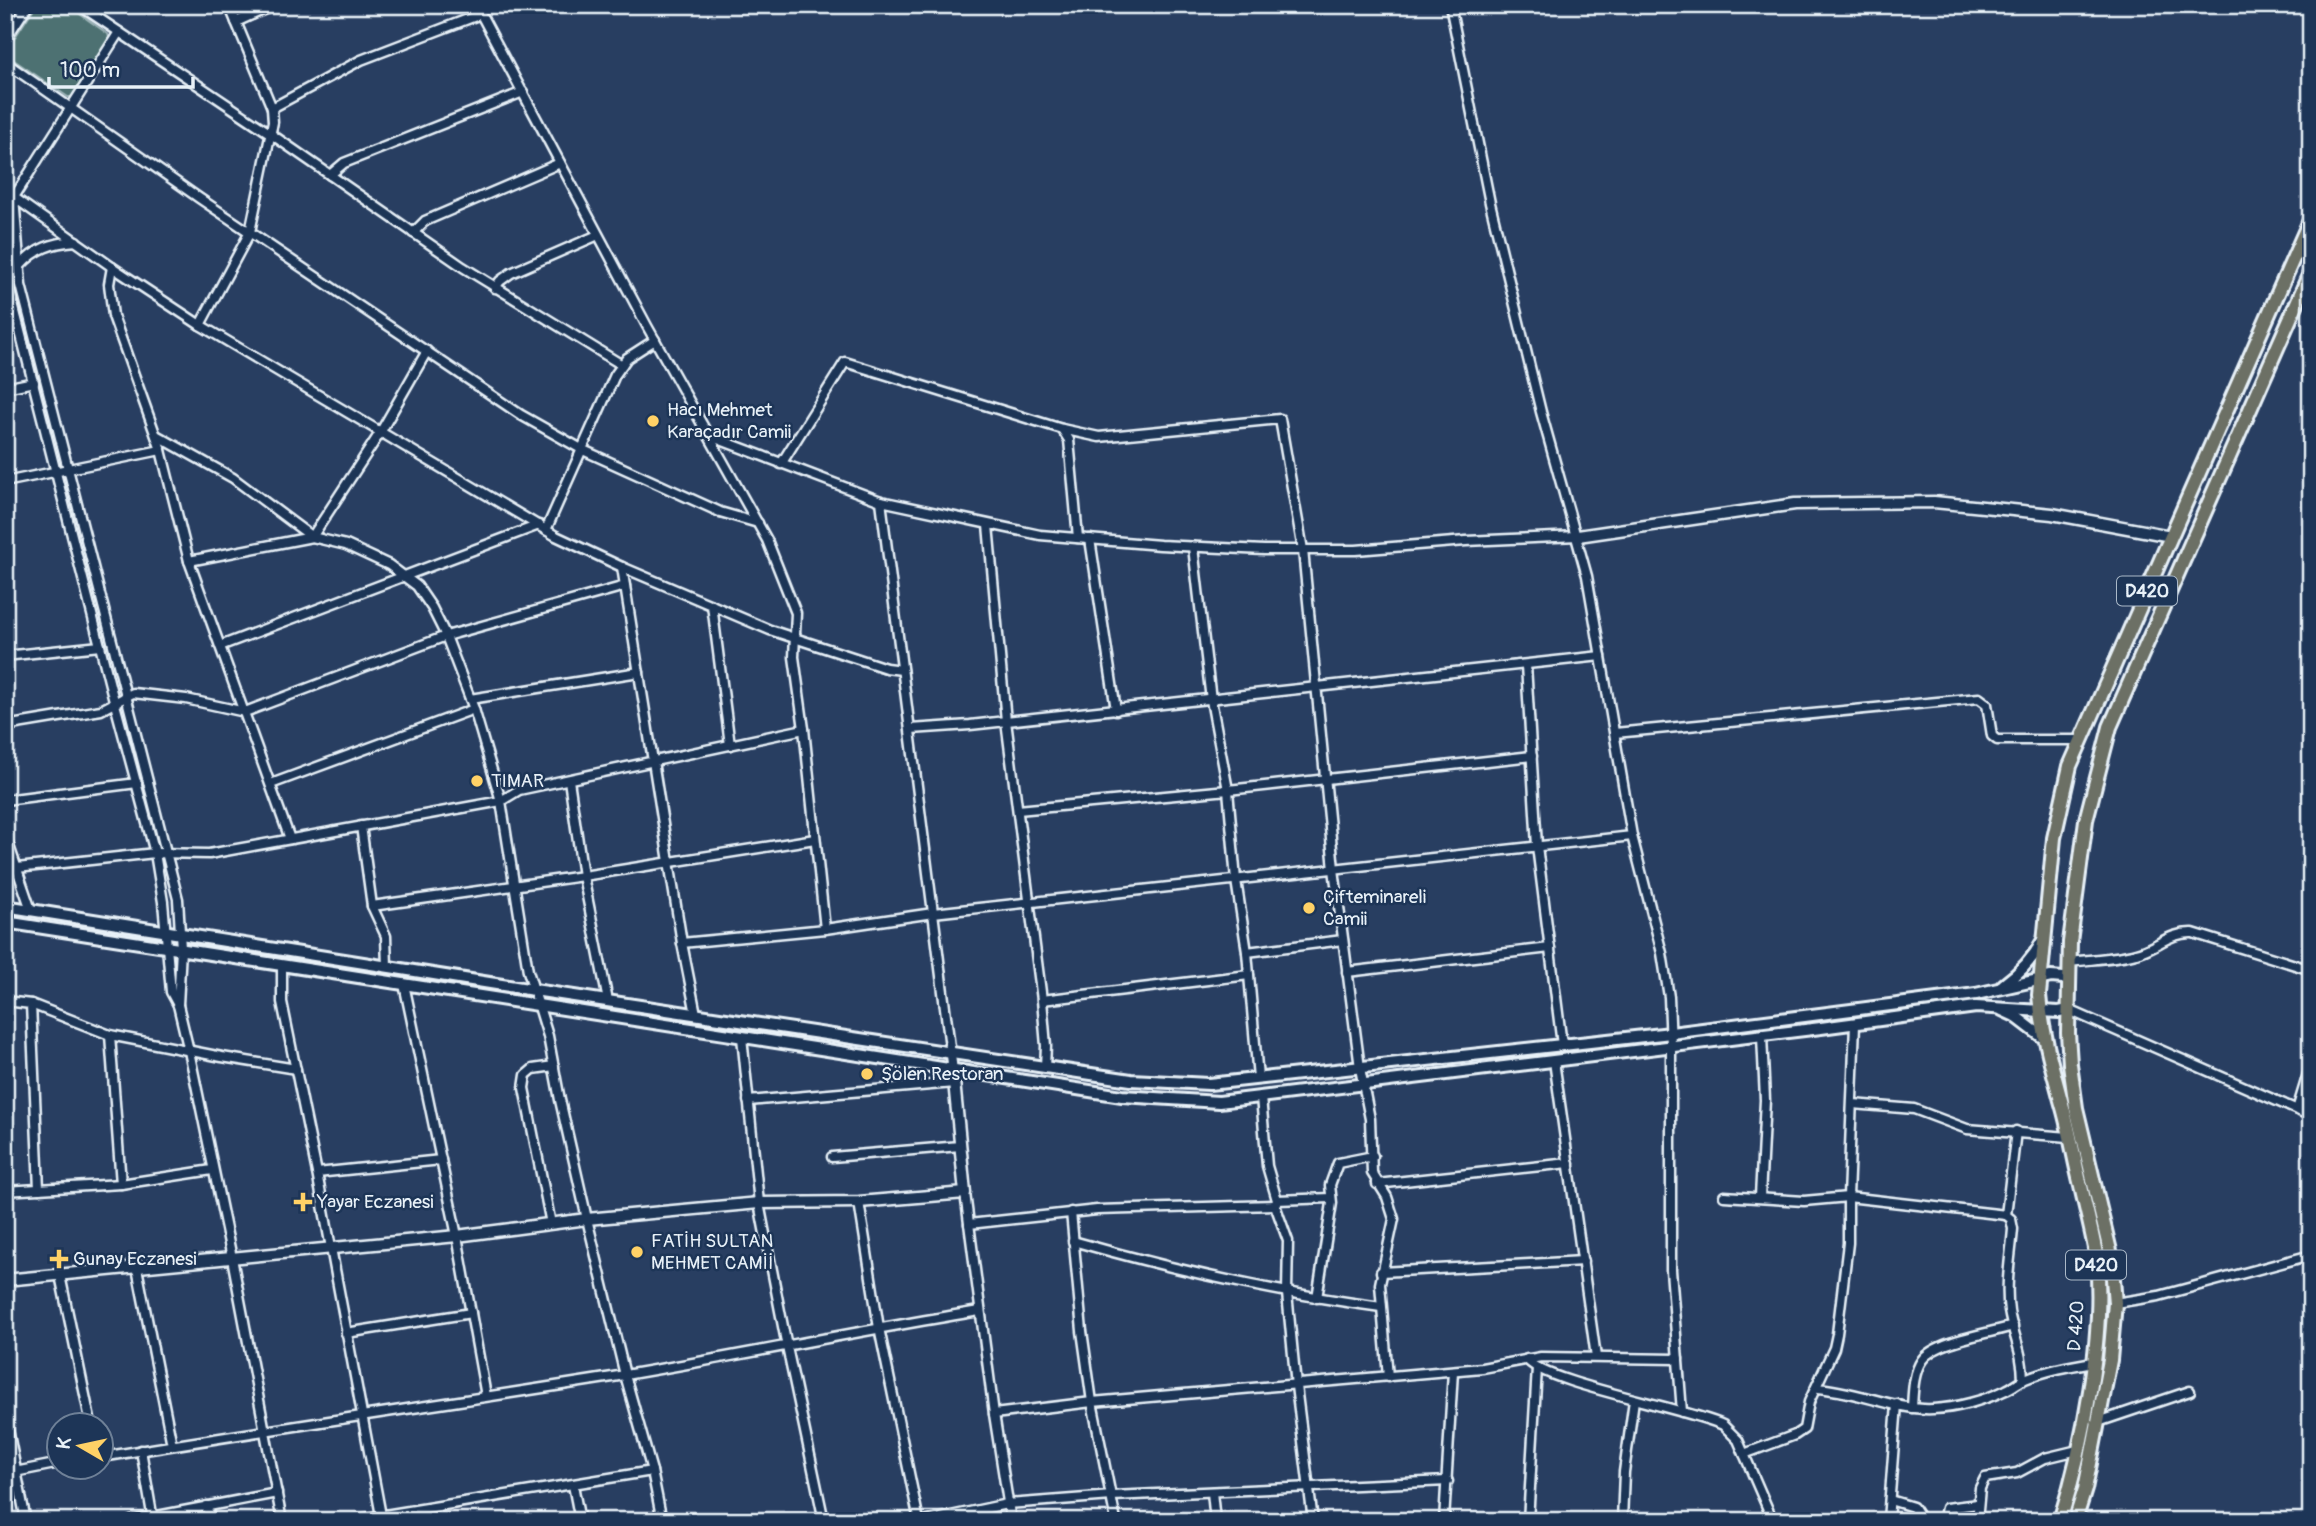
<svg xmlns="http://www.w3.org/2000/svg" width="2316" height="1526" viewBox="0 0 2316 1526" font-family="Pangolin,sans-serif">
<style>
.green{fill:#4d7172;stroke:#9ab1b5;stroke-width:2}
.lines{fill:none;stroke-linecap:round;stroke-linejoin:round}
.minor-casing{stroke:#e8f1f8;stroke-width:13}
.tertiary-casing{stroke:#e8f1f8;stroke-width:15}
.secondary-casing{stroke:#e8f1f8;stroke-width:16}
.trunk-casing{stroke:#e8f1f8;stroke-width:18}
.minor{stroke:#1d3557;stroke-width:8}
.tertiary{stroke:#1d3557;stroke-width:10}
.secondary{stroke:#1d3557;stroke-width:10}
.trunk{stroke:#6c7065;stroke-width:12}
.poi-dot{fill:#ffd166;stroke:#1d3557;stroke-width:2.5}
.labels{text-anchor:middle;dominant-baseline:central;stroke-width:5;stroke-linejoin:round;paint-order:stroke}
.shield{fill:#1d3557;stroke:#abb9c8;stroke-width:2}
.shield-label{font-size:18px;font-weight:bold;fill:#e8f1f8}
.poi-label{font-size:19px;fill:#e8f1f8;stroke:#1d3557;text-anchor:start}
.street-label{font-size:19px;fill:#e8f1f8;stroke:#1d3557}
</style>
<rect width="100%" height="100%" fill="#283e61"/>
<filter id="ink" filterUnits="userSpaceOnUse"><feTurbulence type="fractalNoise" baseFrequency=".0143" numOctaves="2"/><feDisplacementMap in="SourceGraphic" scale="14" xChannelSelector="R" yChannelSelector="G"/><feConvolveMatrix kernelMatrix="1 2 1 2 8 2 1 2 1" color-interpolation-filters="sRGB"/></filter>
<g filter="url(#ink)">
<polygon class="green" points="36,5 67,5 108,34 110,41 74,97 68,97 8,56 6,51"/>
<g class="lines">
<defs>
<g id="minor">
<polyline points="79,5 271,134 463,267 622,365"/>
<polyline points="476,5 647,326 767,540 796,613 794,657 804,729 825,929"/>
<polyline points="1450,5 1490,203 1541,412 1587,576 1632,836 1662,953 1669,997 1671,1046 1671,1270 1682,1412"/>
<polyline points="236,22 274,5"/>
<polyline points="119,32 14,197 21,285 178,899 181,949 178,1005"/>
<polyline points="5,40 28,5"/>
<polyline points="5,62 199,198 521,415 583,450 720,512 758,523"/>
<polyline points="272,108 361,60 481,14"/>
<polyline points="330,175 344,163 523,92"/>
<polyline points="5,191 112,267 200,325 556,536 622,567 770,630 886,668 902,670"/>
<polyline points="413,233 425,221 560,163"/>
<polyline points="5,263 9,288 112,693 155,853 163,902 171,992 178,1005 189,1051 232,1258 282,1521"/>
<path d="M20 266C36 248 52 243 76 241"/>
<polyline points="112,267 109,284 113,316 161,450 189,561 290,839"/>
<polyline points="495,288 500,281 511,273 598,235"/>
<polyline points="200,325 250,232 273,122 272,108 229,5"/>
<polyline points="5,388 34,382"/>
<polyline points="1062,429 1069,440 1078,538"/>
<polyline points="156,435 233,478 312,537 380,433 427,351"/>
<polyline points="710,436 881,501 1040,535 1160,545 1264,550 1356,550 1466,541 1578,536"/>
<polyline points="781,464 845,362 1062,429 1099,437 1280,419 1303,550 1334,869 1360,1068 1370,1119 1372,1173 1387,1197 1394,1219 1380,1284 1388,1377"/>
<polyline points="5,482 161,450"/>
<polyline points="881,501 953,1071"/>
<polyline points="988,525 1006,721 1042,1000 1046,1046 1045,1067"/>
<polyline points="546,530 615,375 627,358 655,340"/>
<polyline points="1090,539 1116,710"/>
<polyline points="1193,547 1211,700 1228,790 1236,880 1247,952 1258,1078"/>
<polyline points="189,561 312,537 346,545 389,565 417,586 432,608 446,636 474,709 501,801 528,971 548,1036 560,1100 587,1219 625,1375 652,1471 662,1521"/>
<polyline points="622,567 682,943 696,1014"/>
<polyline points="712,605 730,745"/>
<polyline points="220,646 539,525"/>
<polyline points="5,656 100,646"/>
<polyline points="1526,665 1537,846 1562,1045"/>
<polyline points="470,699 639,672"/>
<polyline points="5,726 101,710 133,693 186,699 245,712 446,636 625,586"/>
<polyline points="911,729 970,725 1601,656"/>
<polyline points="1615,733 1979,698 1987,704 1992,736 1997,740 2082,740"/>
<polyline points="569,780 583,876 608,1001"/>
<polyline points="271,784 474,709"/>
<polyline points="5,800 137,783"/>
<polyline points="1018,810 1228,790 1532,756"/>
<polyline points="361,826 372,906 386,936 387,967"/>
<polyline points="5,834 31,910"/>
<polyline points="17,868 155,853 209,854 501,801 519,790 804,729"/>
<polyline points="372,906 583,876 815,839"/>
<polyline points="682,943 825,929 933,913 1632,836"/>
<polyline points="1247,952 1343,940"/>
<path d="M2069 962C2091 959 2115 959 2136 953 2156 948 2170 932 2193 933L2311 970"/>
<polyline points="282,965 282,1002 317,1173 382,1521"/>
<polyline points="1347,972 1550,948"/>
<polyline points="404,984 457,1236 486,1396"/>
<polyline points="1042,1000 1249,975"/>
<polyline points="5,1001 31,1004 110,1035 222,1057 296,1069"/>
<polyline points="31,1004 39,1189"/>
<polyline points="2069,1010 2311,1116"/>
<polyline points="110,1035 121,1184"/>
<polyline points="742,1037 759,1203 787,1347 824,1521"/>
<polyline points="1554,1061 1596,1357"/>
<polyline points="1261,1097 1267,1166 1277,1200 1275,1205 1288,1241 1287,1293 1296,1386 1313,1521"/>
<polyline points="748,1101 954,1083"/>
<polyline points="1853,1104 1914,1109 1967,1129 2069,1137"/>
<polyline points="2297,1110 2311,1064"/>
<path d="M2016 1131 2006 1215 2011 1219 2013 1229C2011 1255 2005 1284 2009 1311 2013 1336 2023 1352 2023 1380"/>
<polyline points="832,1157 960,1146"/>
<polyline points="317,1173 441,1160"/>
<polyline points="1377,1184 1569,1163"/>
<polyline points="5,1191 121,1184 212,1170"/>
<polyline points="965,1193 994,1414 1011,1521"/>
<polyline points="1724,1196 1804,1201 1848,1197 2006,1215"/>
<polyline points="1760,1197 1765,1100 1762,1036"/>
<polyline points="1277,1200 1331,1198"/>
<polyline points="859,1202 879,1328 919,1521"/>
<polyline points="1071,1212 1082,1331 1092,1402 1116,1521"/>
<polyline points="551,1224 524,1088 526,1075 533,1069 554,1066"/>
<polyline points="969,1224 1097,1210 1275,1205"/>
<path d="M1073 1241C1174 1270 1276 1293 1381 1307"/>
<polyline points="137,1268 172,1445"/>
<polyline points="1381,1272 1583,1261"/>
<polyline points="60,1275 91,1424"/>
<polyline points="1317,1298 1332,1203 1330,1185 1338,1163 1373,1156"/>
<polyline points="2115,1303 2159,1296 2311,1255"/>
<polyline points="346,1333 471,1313"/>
<path d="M1527 1359C1539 1382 1690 1409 1723 1425L1738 1440 1773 1521"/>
<path d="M1816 1388C1855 1390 1898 1411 1933 1409 1957 1408 1985 1400 2006 1390 2013 1387 2018 1382 2025 1379 2047 1370 2070 1366 2093 1362"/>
<path d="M1912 1408C1913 1392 1913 1373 1922 1360 1935 1341 1991 1333 2013 1326"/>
<polyline points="5,1414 26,1521"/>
<polyline points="994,1414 1092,1402 1482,1368 1541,1357 1678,1359"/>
<polyline points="2098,1422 2190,1391"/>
<polyline points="141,1450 153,1520"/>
<polyline points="1744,1454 1795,1435 1804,1429 1809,1402 1834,1348 1837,1334 1848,1243 1848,1197 1855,1024"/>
<path d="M102 1457C276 1428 451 1403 625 1375 744 1355 862 1330 980 1311"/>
<polyline points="5,1474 60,1463"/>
<polyline points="573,1485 580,1521"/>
<polyline points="1212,1492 1215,1521"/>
<polyline points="1890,1500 1913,1507 1922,1521"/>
<polyline points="207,1506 210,1521"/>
<polyline points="1888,1520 1897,1404"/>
<polyline points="131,1521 277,1493"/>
<polyline points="348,1521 652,1471"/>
<polyline points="927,1521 1007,1504 1112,1496 1448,1481"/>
<polyline points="1444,1521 1453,1371"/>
<polyline points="1528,1521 1537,1368"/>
<polyline points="1622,1521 1624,1472 1634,1400"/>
<polyline points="1943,1521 1946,1508 1978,1504"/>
<polyline points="1977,1521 1980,1488 1985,1478 2017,1473 2045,1458 2078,1450"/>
</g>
<g id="tertiary">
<polyline points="1578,536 1795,504 1934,502 2052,514 2171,536"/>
<polyline points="5,1280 457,1236 587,1219 759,1203 859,1202 965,1193 953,1071"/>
</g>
<g id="secondary">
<polyline points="5,906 534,990 1131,1080 1209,1084 1671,1033 1976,994 2051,977 2063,978 2068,981"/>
<polyline points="5,922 1122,1096 1219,1102 1821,1028 1976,1007 2059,1012 2069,1010"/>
<path d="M2003 985C2021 972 2033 959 2043 940"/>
<polyline points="2002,1010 2015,1016 2045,1039"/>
</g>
<g id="trunk">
<path d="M2060 1521C2083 1448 2106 1330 2096 1254 2092 1231 2086 1209 2081 1186 2074 1159 2070 1131 2062 1104 2052 1067 2042 1032 2039 995L2054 838 2070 766 2311 218"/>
<polyline points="2075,1521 2085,1489 2110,1360 2115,1303 2111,1255 2076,1108 2070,1064 2068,1033 2070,942 2086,820 2110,727 2311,271"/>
</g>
</defs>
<use href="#minor" class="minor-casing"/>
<use href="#tertiary" class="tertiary-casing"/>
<use href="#secondary" class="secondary-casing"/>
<use href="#trunk" class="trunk-casing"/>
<use href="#minor" class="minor"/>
<use href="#tertiary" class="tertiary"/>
<use href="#secondary" class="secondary"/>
<use href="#trunk" class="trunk"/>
</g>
</g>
<g class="poi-dot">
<circle cx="653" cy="421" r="7"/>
<circle cx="477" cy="781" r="7"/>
<circle cx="1309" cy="908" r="7"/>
<circle cx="867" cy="1074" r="7"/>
<path d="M299.5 1191.5h7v7h7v7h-7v7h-7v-7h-7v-7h7z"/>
<circle cx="637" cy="1252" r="7"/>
<path d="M55.5 1248.5h7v7h7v7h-7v7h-7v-7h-7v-7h7z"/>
</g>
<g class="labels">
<g class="shield">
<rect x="2117" y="576.5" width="60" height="29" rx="5"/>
<rect x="2066" y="1250.5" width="60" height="29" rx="5"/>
</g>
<g class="shield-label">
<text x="2147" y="591">D420</text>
<text x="2096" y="1265">D420</text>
</g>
<g class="poi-label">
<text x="667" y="410">Hacı Mehmet<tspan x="667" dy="22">Karaçadır Camii</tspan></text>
<text x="491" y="781">TIMAR</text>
<text x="1323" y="897">Çifteminareli<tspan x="1323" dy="22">Camii</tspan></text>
<text x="881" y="1074">Şölen Restoran</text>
<text x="317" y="1202">Yayar Eczanesi</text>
<text x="651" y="1241">FATİH SULTAN<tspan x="651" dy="22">MEHMET CAMİİ</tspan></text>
<text x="73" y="1259">Gunay Eczanesi</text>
</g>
<g class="street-label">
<text transform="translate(2076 1326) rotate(-86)">D 420</text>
</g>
</g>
<rect width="2316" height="1526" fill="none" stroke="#1d3557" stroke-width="28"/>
<rect x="14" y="14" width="2288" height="1498" fill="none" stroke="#e8f1f8" stroke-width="2.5" filter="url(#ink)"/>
<g transform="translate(80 1446) rotate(279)"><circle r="33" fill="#1d3557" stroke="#6e8097" stroke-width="2"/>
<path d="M0-5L12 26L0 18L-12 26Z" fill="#ffd166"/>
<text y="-10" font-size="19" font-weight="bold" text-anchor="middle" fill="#e8f1f8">K</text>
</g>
<path d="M49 77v10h144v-10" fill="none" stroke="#e8f1f8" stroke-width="3.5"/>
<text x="60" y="77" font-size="21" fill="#e8f1f8" stroke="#1d3557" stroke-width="5" paint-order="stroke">100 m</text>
</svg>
